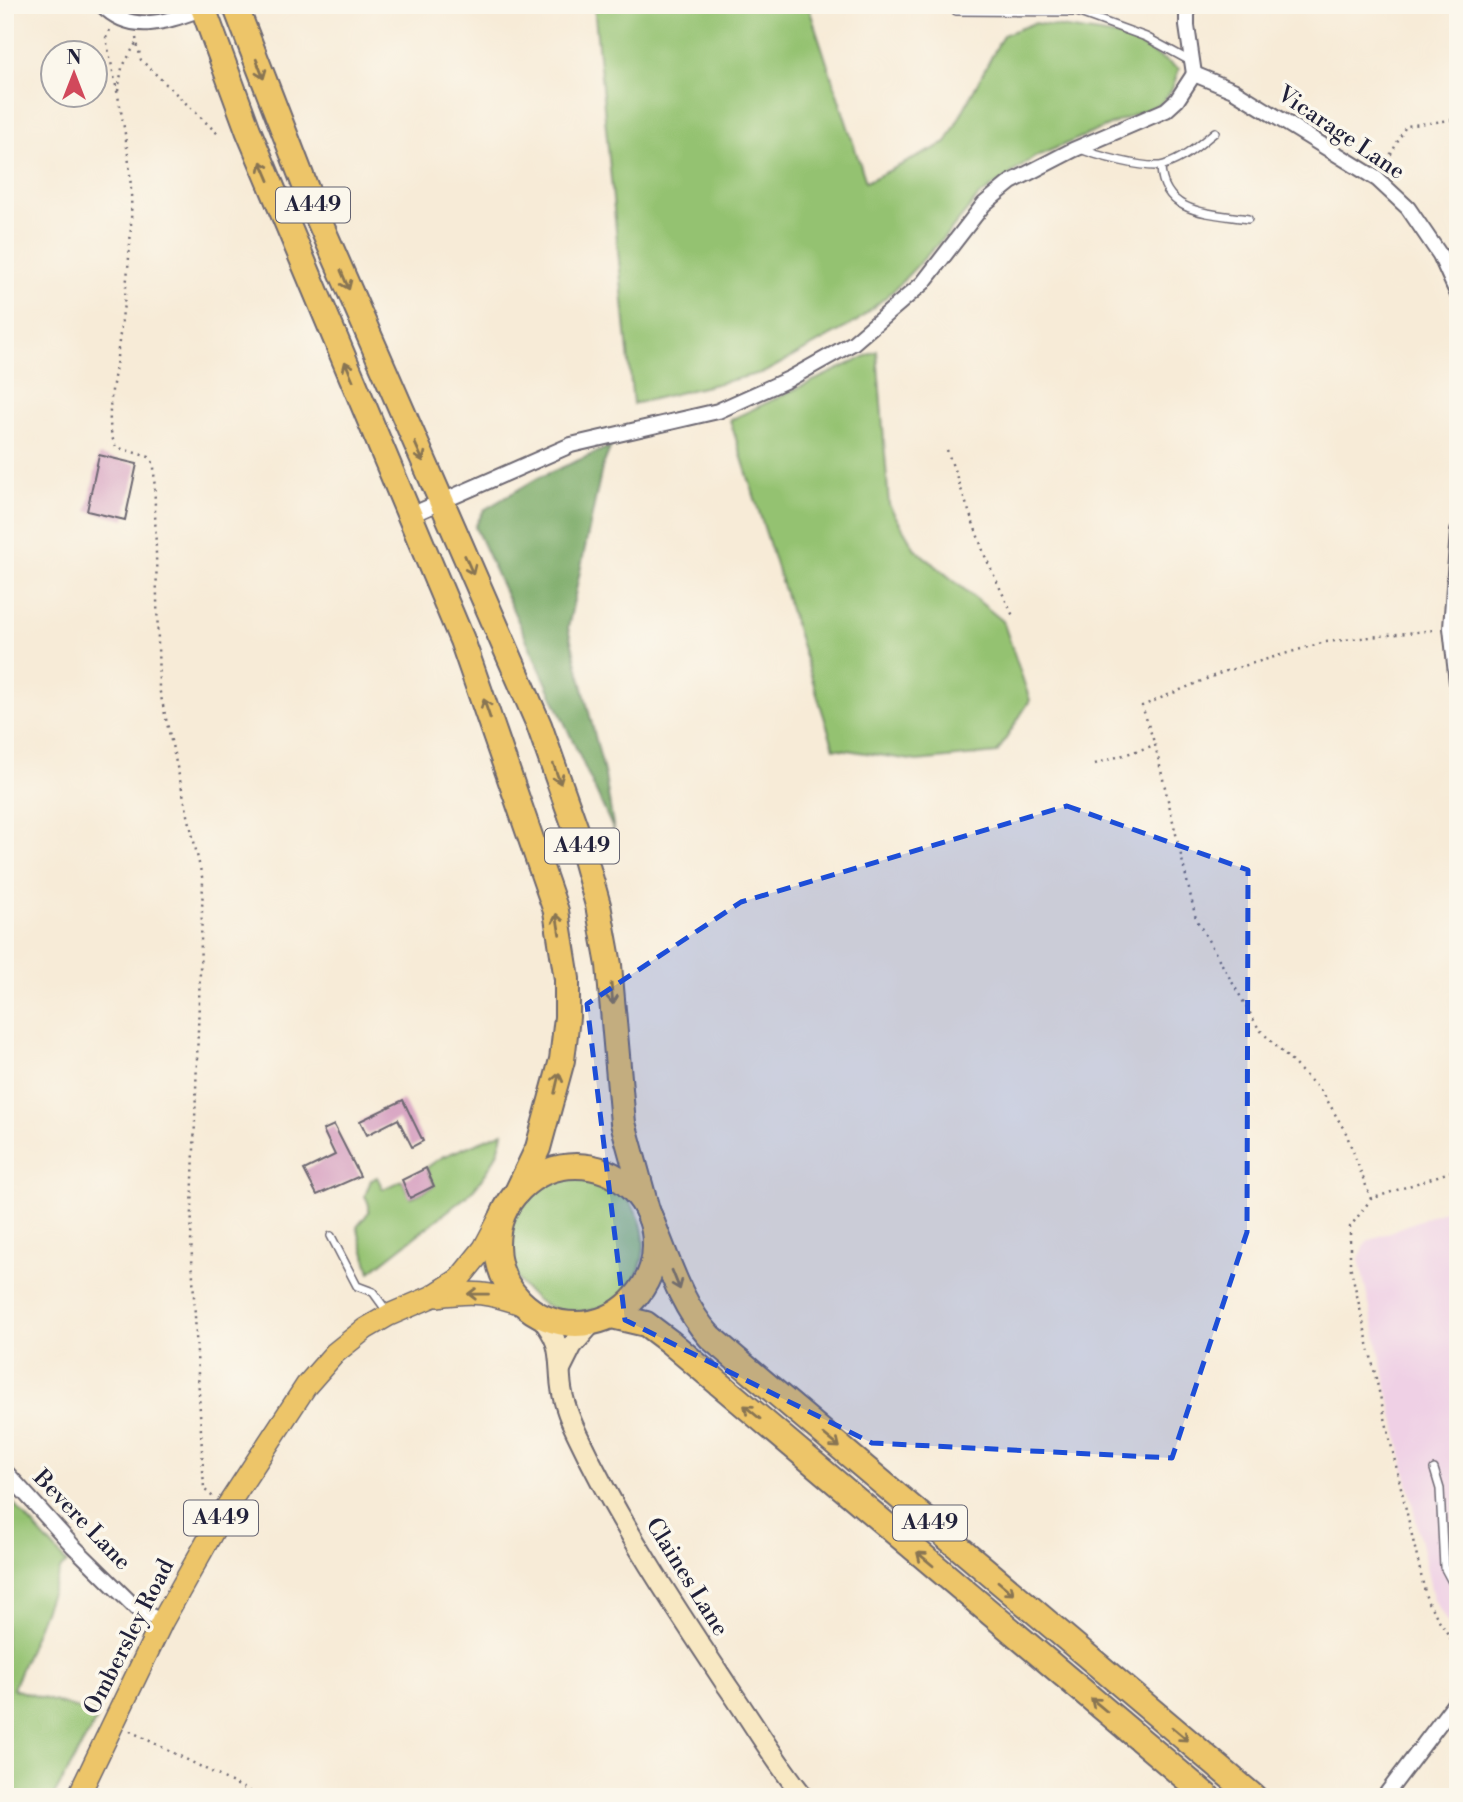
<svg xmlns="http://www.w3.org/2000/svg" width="1463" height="1802" viewBox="0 0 1463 1802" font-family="'Libre Bodoni',serif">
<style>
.built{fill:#efd0e5}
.green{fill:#94c271;stroke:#5b7256;stroke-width:2}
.forest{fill:#77a863;stroke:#4c654f;stroke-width:2}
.building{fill:#d69fc0}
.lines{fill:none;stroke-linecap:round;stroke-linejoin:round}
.lane-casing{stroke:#6d6872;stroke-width:10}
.street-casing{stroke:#6d6872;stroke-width:18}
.secondary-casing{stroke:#6d6872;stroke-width:23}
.primary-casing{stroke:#6d6872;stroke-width:24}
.highway-casing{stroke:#6d6872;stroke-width:28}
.path{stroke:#6d6872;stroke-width:2.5;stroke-dasharray:2 5;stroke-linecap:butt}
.lane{stroke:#fff;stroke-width:7}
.street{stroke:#fff;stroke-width:14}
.secondary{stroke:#f8e8c3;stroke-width:19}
.primary{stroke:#edc569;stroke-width:21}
.highway{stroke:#edc569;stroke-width:24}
.oneway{stroke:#887452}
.marked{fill:#1d4ed8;fill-opacity:0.2;stroke:#1d4ed8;stroke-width:5;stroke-dasharray:14 9;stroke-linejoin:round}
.labels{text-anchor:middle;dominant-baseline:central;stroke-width:7;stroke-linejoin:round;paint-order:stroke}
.shield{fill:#fbf7ec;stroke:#636270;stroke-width:2}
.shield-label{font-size:21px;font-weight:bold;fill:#22223b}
.street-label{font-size:23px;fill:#22223b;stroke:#fbf7ec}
</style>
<rect width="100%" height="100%" fill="#fbf7ec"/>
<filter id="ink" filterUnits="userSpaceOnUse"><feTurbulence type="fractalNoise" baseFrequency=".0143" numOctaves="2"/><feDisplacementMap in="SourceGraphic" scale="14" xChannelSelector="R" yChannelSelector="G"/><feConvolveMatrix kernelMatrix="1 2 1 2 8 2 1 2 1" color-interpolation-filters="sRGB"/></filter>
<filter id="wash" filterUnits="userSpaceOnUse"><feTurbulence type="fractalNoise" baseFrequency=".00686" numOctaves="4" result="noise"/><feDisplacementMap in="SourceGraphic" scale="28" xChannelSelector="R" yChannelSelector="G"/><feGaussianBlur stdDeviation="1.57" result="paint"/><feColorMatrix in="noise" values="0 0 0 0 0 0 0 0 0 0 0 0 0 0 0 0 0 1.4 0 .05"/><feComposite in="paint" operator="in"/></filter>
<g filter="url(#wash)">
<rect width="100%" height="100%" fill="#f7ebd7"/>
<polygon class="built" points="1458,1205 1458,1641 1433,1598 1359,1258 1367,1241"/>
<g class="green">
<polygon points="594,5 808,5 866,182 946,143 1003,35 1034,23 1126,37 1179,69 1172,89 1162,103 1035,157 978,197 951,230 894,290 856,322 765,372 633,404"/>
<polygon points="877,351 889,505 915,549 1003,621 1030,700 997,753 917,761 834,748 730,420"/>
<path d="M503 1132C500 1155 484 1178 468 1195L370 1272 357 1227C367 1214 374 1211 365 1196L371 1180 377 1177 383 1189 402 1180 411 1198 434 1186 426 1168 442 1157Z"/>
<circle cx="576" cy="1244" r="68"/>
<polygon points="5,1494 67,1563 61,1568 13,1689 99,1715 53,1797 5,1797"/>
</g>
<polygon class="forest" points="611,446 602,468 568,628 605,776 614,831 475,527 484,510 538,478"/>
<g id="blocks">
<g class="building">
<polygon points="99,455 137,464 125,520 87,511"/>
<polygon points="403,1100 423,1141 412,1147 398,1119 367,1135 360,1121"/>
<polygon points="334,1125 360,1176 317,1195 304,1170 335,1155 323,1130"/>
<polygon points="426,1168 434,1186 410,1198 402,1180"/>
</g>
</g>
</g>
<g filter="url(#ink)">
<use href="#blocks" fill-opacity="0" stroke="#6d6872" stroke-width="2"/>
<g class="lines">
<defs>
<g id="lane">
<polyline points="953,5 956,11 1077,12 1146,37 1192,62"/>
<path d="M1078 148C1094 155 1148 170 1164 165 1184 159 1199 145 1215 132"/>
<path d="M1161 167C1163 215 1211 213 1248 219"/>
<polyline points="331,1236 357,1286 373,1292 389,1314"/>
<polyline points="1434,1469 1440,1489 1444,1567 1458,1593"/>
</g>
<g id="street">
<path d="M102 5C133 37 170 20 207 7"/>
<polyline points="1187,5 1187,26 1194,74"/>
<polyline points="1194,74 1233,90 1377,179 1408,208 1440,255 1458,295"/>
<polyline points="411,515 571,445 718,411 789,379 853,343 923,283 984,204 1011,182 1073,150 1166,110 1177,100 1194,74"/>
<polyline points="1458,531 1451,628 1458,692"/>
<polyline points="5,1471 73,1546 136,1608 162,1622"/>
<polyline points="1384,1797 1458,1699"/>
</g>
<g id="secondary">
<path d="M539 1315C562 1343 558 1351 561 1384 563 1404 571 1422 580 1440 621 1526 675 1607 728 1687 753 1723 776 1763 804 1797"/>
<polyline points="561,1368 572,1346 592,1323"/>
</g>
<g id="primary">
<path d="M437 1296C474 1291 488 1292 524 1305"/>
<polyline points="78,1797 162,1622 226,1508 306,1386 335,1353 365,1329 389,1315 431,1297 459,1279 484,1248 504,1210"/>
</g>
<g id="highway">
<polyline points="202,5 248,130 462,640 556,911 567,979 567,1017 562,1060 538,1148 517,1192"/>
<polyline points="235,5 314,209 539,725 580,841 598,905 609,965 623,1123 647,1210"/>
<circle cx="576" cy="1245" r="79"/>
<path d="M650 1217C667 1258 680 1304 710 1337L1254 1797"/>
<polyline points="612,1316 646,1324 670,1342 1208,1797"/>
</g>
</defs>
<use href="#lane" class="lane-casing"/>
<use href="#street" class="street-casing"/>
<use href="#secondary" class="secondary-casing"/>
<use href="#primary" class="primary-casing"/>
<use href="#highway" class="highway-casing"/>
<g class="path">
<path d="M110 30 106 38C116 88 129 139 131 191 133 247 124 302 117 357 114 385 103 421 116 447L149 457 154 464 159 688 203 881 191 1239 204 1489 213 1497"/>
<polyline points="136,38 141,60 220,136"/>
<polyline points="118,91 122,68 136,43"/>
<polyline points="1384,167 1406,126 1458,119"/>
<polyline points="947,450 985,556 1013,616"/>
<polyline points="1095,764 1155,745"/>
<polyline points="1458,1169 1371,1199 1350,1227 1350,1265 1427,1601 1458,1650"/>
<polyline points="1371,1199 1346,1133 1323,1093 1259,1029 1196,919 1155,745 1142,706 1223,672 1325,642 1435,630"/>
<polyline points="130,1731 261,1797"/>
</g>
<use href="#lane" class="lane"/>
<use href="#street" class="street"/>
<use href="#secondary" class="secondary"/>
<use href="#primary" class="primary"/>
<use href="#highway" class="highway"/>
</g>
<defs><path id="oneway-shaft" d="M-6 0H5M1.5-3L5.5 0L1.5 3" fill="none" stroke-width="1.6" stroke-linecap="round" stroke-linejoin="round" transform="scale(1.75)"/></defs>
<g class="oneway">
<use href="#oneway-shaft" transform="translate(260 69) rotate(69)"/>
<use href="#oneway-shaft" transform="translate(265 171) rotate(-113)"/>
<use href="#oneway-shaft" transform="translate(345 280) rotate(67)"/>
<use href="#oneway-shaft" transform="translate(349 371) rotate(-113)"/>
<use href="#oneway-shaft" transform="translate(419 452) rotate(66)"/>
<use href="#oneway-shaft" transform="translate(469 565) rotate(66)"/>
<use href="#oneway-shaft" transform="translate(487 709) rotate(-109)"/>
<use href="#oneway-shaft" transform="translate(557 774) rotate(70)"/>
<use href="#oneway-shaft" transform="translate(558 924) rotate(-99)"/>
<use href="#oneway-shaft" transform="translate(612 994) rotate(85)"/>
<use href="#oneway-shaft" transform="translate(557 1083) rotate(-77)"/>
<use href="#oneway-shaft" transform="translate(676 1280) rotate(68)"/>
<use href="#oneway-shaft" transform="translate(478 1294) rotate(-179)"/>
<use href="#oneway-shaft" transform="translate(752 1412) rotate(-140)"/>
<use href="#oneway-shaft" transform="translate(832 1441) rotate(40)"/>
<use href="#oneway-shaft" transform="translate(925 1559) rotate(-140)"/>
<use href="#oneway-shaft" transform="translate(1006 1588) rotate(40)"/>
<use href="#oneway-shaft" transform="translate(1099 1705) rotate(-140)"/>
<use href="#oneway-shaft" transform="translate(1180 1734) rotate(40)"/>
</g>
</g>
<path class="marked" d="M1067 806 1248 870 1247 1232 1172 1458 872 1443 625 1320 587 1004 741 902Z"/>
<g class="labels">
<g class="shield">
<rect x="276" y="187.5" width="74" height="35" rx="5"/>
<rect x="545" y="828.5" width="74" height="35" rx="5"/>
<rect x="184" y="1500.5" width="74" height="35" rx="5"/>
<rect x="893" y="1505.5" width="74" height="35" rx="5"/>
</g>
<g class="shield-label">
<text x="313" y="205">A449</text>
<text x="582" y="846">A449</text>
<text x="221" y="1518">A449</text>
<text x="930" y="1523">A449</text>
</g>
<g class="street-label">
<text transform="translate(1341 133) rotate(34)">Vicarage Lane</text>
<text transform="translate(82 1520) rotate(46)">Bevere Lane</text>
<text transform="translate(687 1577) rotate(58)">Claines Lane</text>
<text transform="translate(129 1637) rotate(-63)">Ombersley Road</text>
</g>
</g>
<rect width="1463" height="1802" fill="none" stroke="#fbf7ec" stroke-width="28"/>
<g transform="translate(74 74)"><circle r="33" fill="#fbf7ec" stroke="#a4a2a5" stroke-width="2"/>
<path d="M0-5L12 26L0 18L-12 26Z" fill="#d1495b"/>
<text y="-10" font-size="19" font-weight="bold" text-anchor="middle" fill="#22223b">N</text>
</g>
</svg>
